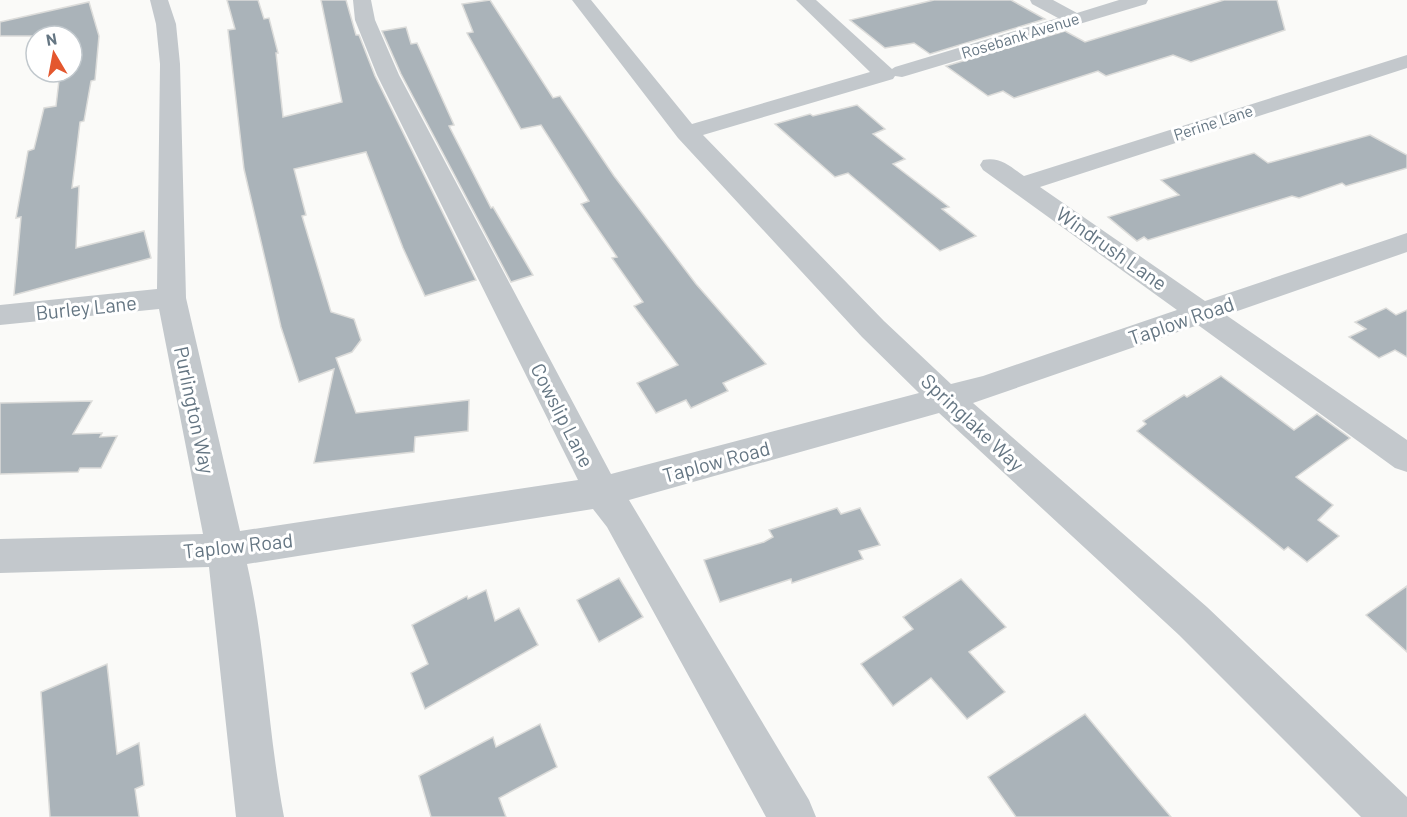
<svg xmlns="http://www.w3.org/2000/svg" width="1407" height="817" viewBox="0 0 1407 817" font-family="Barlow,sans-serif">
<style>
.building{fill:#aab3b9;stroke:#dcdcda;stroke-width:1.5}
.lines{fill:none;stroke-linecap:round;stroke-linejoin:round}
.minor{fill:#c3c8cc;fill-rule:evenodd}
.labels{text-anchor:middle;dominant-baseline:central;stroke-width:6;stroke-linejoin:round;paint-order:stroke}
.far-street-label{font-size:16px;fill:#657683;stroke:#fff}
.street-label{font-size:20px;fill:#657683;stroke:#fff}
</style>
<rect width="100%" height="100%" fill="#fafaf8"/>
<g class="building">
<polygon points="227,0 258,0 264,19 269,18 278,53 276,53 283,117 342,102 321,0 346,0 356,35 359,35 375,76 476,280 425,296 403,248 366,152 294,169 306,215 302,216 331,312 354,319 361,340 352,352 336,358 356,413 469,400 468,431 415,437 414,452 314,463 334,369 299,382 281,327 244,169 228,30 235,29"/>
<polygon points="490,0 553,98 560,96 614,176 696,284 766,364 723,383 728,391 691,408 686,400 656,413 637,383 678,365 634,306 643,302 612,258 617,257 581,204 589,201 581,188 541,125 521,129 467,33 473,32 462,4"/>
<polygon points="934,0 1011,0 1045,19 930,54 914,43 885,48 850,20"/>
<polygon points="1224,0 1277,0 1285,30 1191,62 1173,55 1106,76 1098,71 1014,98 1003,91 988,96 946,66 1065,31 1085,42"/>
<polygon points="89,2 99,36 95,80 91,81 84,121 80,122 72,188 79,186 76,248 144,231 151,258 14,295 21,217 16,218 28,151 34,149 44,108 56,106 60,72 72,72 72,36 0,36 0,22"/>
<polygon points="406,27 411,44 417,43 454,125 449,126 491,208 493,207 533,275 511,282 401,74 382,31"/>
<polygon points="857,105 885,129 873,134 905,159 893,164 949,207 942,209 976,236 940,251 848,173 835,177 775,124 810,114 813,116"/>
<polygon points="1370,135 1407,155 1407,168 1346,186 1342,183 1299,198 1292,196 1148,240 1144,237 1137,241 1108,217 1179,195 1161,180 1254,153 1268,163"/>
<polygon points="1386,308 1396,315 1407,310 1407,357 1395,350 1379,358 1349,337 1366,329 1355,322"/>
<polygon points="1221,376 1294,430 1317,414 1350,438 1296,477 1333,505 1318,520 1339,536 1307,562 1288,547 1284,550 1137,431 1146,424 1143,421 1184,395 1187,397"/>
<polygon points="92,401 73,434 102,433 100,437 117,436 101,468 80,468 78,472 0,474 0,403"/>
<polygon points="837,508 841,514 860,508 880,545 859,551 863,559 792,583 791,579 720,602 704,560 764,542 773,537 769,530"/>
<polygon points="619,578 643,617 599,642 577,600"/>
<polygon points="961,579 1006,627 969,652 1005,692 967,719 931,678 893,706 861,664 913,629 903,617"/>
<polygon points="1407,586 1407,652 1366,615"/>
<polygon points="486,590 495,621 519,608 538,645 425,709 411,673 428,664 412,625 467,596 468,599"/>
<polygon points="107,664 117,754 139,743 144,785 135,789 139,817 50,817 41,692"/>
<polygon points="1085,714 1138,778 1171,817 1016,817 988,777"/>
<polygon points="540,724 557,767 499,798 506,817 431,817 419,776 493,737 496,747"/>
</g>
<g class="lines">
<path class="minor" d="M150 0H168L176 24 180 64 186 298 240 531 578 480 377 75 355 20 353 0H371L375 20 399 75 611 474 919 393 862 337 678 138 572 0H591L692 124 870 72 796 0H816L892 69 895 67 1058 18 1032 4 1030 0H1053L1077 13 1119 0H1148L1146 4 909 75 902 77 895 76 893 79 703 135 884 321 951 384 983 376 1177 310 983 170 980 165 983 160C1000 156 1011 167 1024 176L1407 55V68L1040 187 1205 301 1407 233V252L1226 315 1407 440V472L1395 468 1198 325 973 403 1207 607 1407 797V817H1361L1179 635 939 413 629 500 809 800 816 817H766L607 527 593 509 247 564C266 647 268 733 284 817H236L209 567 0 573V539L203 534 159 309 0 325V305L157 289 160 64 156 24Z"/>
</g>
<g class="labels">
<g class="far-street-label">
<text transform="translate(1020 35) rotate(-17)">Rosebank Avenue</text>
<text transform="translate(1213 122) rotate(-18)">Perine Lane</text>
</g>
<g class="street-label">
<text transform="translate(1112 248) rotate(35)">Windrush Lane</text>
<text transform="translate(86 307) rotate(-6)">Burley Lane</text>
<text transform="translate(1181 320) rotate(-19)">Taplow Road</text>
<text transform="translate(195 410) rotate(78)">Purlington Way</text>
<text transform="translate(563 415) rotate(63)">Cowslip Lane</text>
<text transform="translate(973 422) rotate(43)">Springlake Way</text>
<text transform="translate(716 461) rotate(-15)">Taplow Road</text>
<text transform="translate(238 545) rotate(-6)">Taplow Road</text>
</g>
</g>
<g transform="translate(54 54) rotate(350)"><circle r="28" fill="#ffffff" stroke="#c1c8cd" stroke-width="1.5"/>
<path d="M0-4.5L10 22L0 15L-10 22Z" fill="#e4572e"/>
<text y="-9" font-size="16" font-weight="bold" text-anchor="middle" fill="#657683">N</text>
</g>
</svg>
